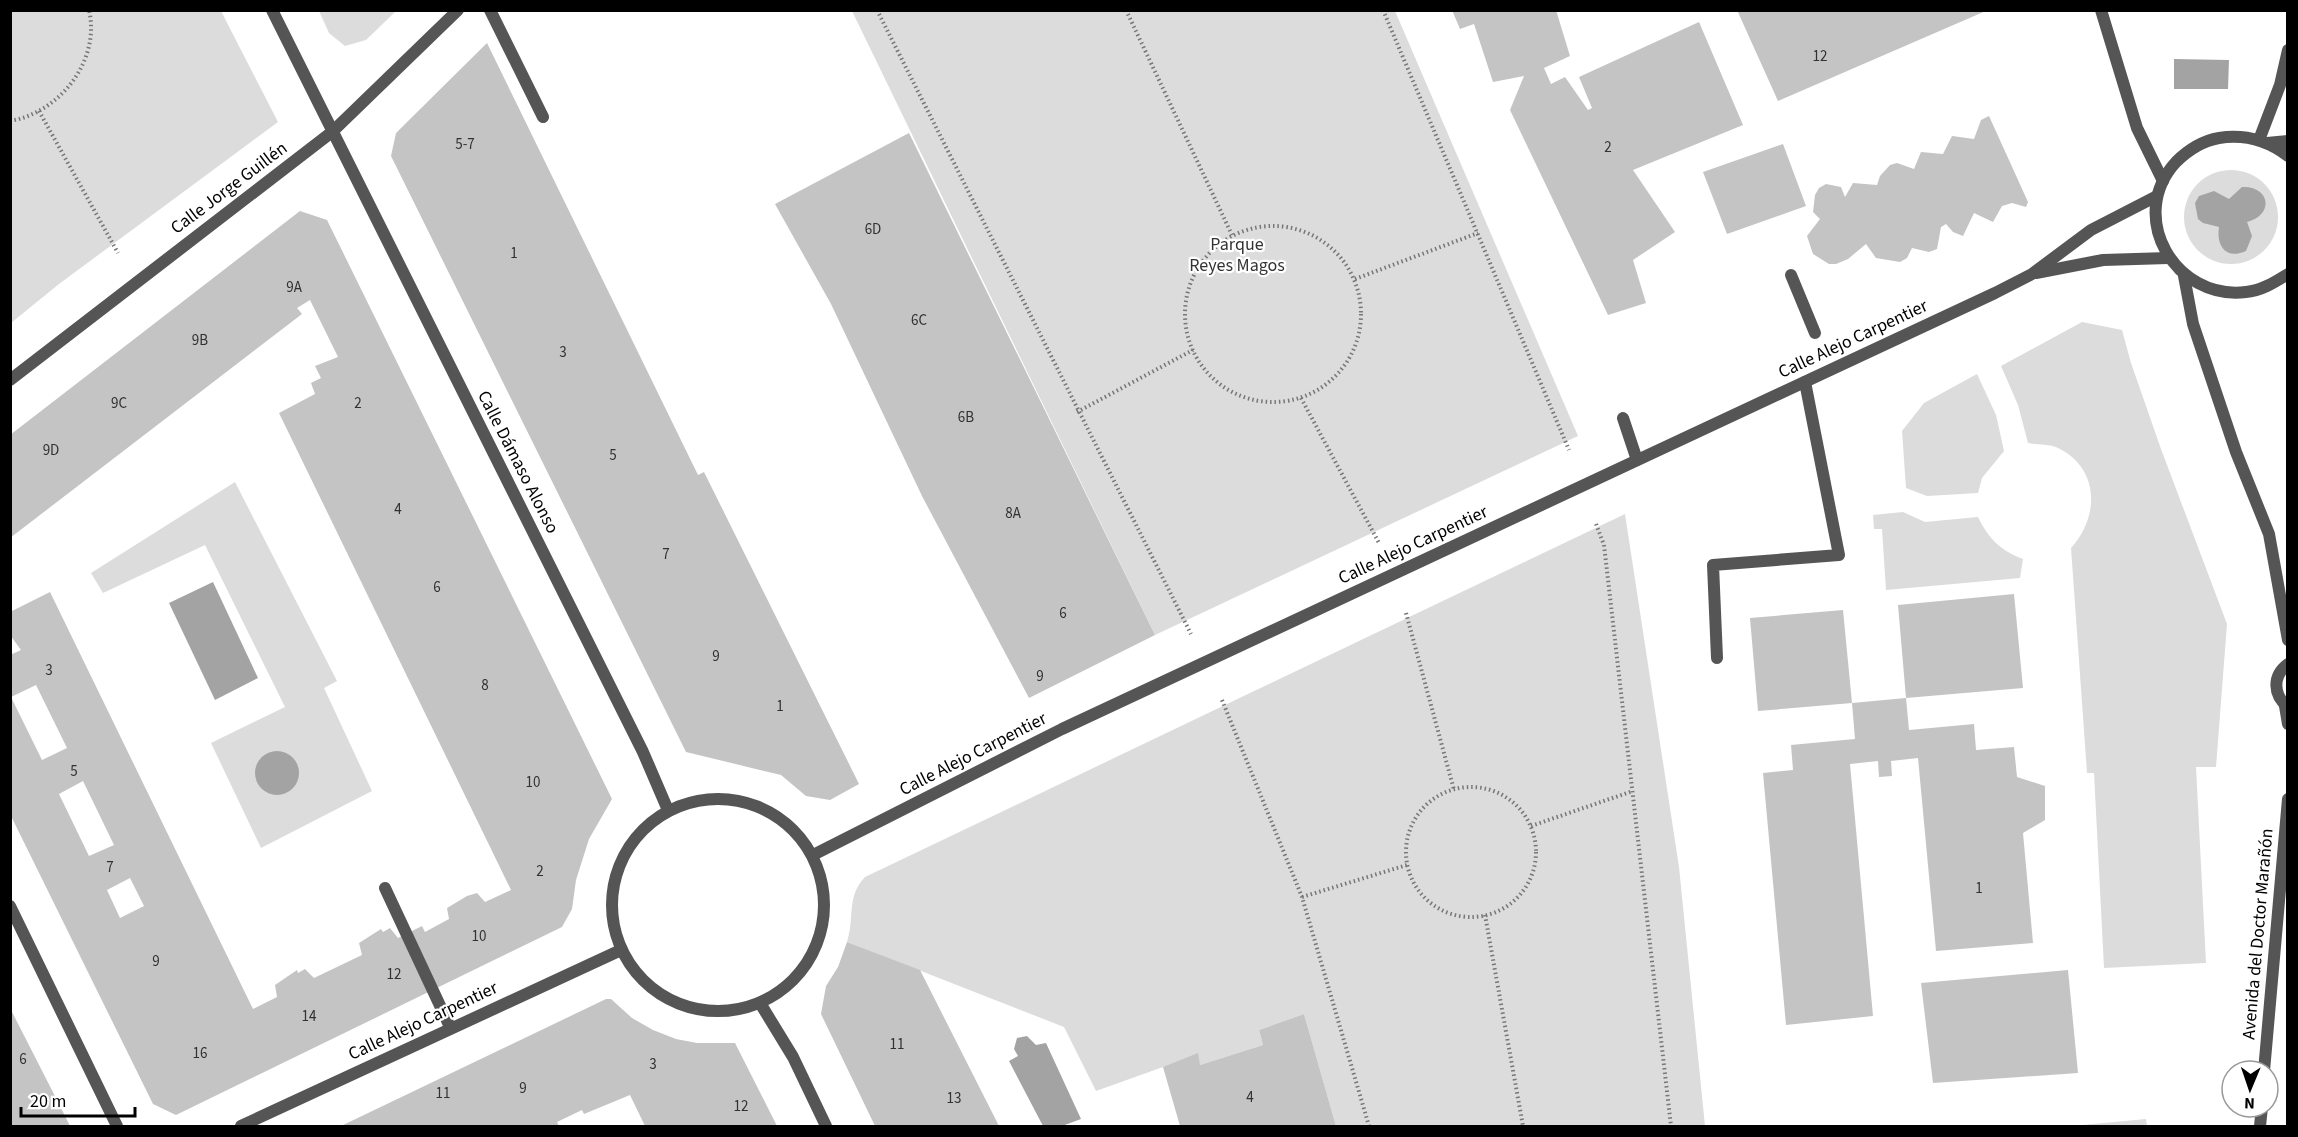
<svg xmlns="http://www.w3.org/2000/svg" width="2298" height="1137" viewBox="0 0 2298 1137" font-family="'Source Sans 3',sans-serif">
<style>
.green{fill:#dcdcdc}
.water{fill:#a3a3a3}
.building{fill:#c4c4c4;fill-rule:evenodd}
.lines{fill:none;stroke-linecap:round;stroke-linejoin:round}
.path{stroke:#777;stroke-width:4;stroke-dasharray:1.5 3;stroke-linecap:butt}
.lane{stroke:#555;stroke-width:12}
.street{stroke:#555;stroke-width:12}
.labels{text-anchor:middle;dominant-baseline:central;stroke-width:4.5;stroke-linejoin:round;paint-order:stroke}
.number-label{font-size:15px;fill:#313131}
.street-label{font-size:18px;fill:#000;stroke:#fff}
.park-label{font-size:18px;fill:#333;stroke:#fff}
</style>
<rect width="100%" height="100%" fill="#fff"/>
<g class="green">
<polygon points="10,11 221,11 278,122 59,284 11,323"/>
<polygon points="319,11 396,11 366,40 345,46 329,33"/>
<polygon points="852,11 1395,11 1578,436 1155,635"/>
<circle cx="2231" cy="217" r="47"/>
<path d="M2082 322 2122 330 2131 363 2161 449 2227 624 2216 767H2196L2206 963 2104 968 2094 773H2087L2071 548C2100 516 2100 467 2056 447 2048 444 2036 445 2028 443L2018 405 2001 366Z"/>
<polygon points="1977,374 1996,415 2004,451 1982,478 1978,493 1927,496 1906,488 1902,431 1924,403"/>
<polygon points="235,482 337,681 324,688 372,791 261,848 211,743 285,707 205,545 103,593 91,573"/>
<path d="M1903 512 1925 522 1978 517C1988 538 2001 551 2023 559L2020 578 1886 590 1882 529H1874L1873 515Z"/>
<path d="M1625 514 1679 867 1705 1126H1336L1304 1014 1259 1030 1263 1045 1200 1065 1163 1067 1096 1091 1064 1027 847 942C855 917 846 897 865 877Z"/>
<polygon points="2146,1119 2147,1126 2072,1126"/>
</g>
<g class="water">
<polygon points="2174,59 2229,60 2228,89 2174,89"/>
<path d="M2242 187C2271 186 2274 215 2247 222L2252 236 2246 251C2226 260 2216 246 2219 227L2203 223 2198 219 2195 203 2199 196 2214 191 2229 199Z"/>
<polygon points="213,582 258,678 215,700 169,603"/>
<circle cx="277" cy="773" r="22"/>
<polygon points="1027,1036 1036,1045 1046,1043 1081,1119 1062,1126 1043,1126 1009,1061 1018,1056 1014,1049 1017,1038"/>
</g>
<g class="building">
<polygon points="1452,10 1556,10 1570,56 1544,68 1551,84 1565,77 1588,110 1592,108 1579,77 1699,22 1743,125 1633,170 1675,232 1633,260 1646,303 1608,315 1510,110 1524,76 1493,82 1474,24 1460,29"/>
<polygon points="1737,10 1988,10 1778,101"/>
<polygon points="487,43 698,475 704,472 859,784 830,800 806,796 781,775 686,752 391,156 396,133"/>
<polygon points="1989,116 2028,202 2026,207 2012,203 2002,206 1993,222 1974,213 1963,236 1953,232 1946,224 1941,227 1937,249 1929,252 1912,248 1907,258 1900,262 1876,258 1866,244 1848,259 1836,264 1829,264 1813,254 1807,236 1820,219 1813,212 1815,195 1819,188 1826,184 1841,187 1845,197 1853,183 1877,185 1880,176 1890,165 1897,163 1914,169 1921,152 1943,154 1952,136 1974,139 1981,120"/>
<polygon points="909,133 1155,635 1029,698 922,496 831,304 775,204"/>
<polygon points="1783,144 1806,206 1727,234 1703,172"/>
<path d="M300 211 327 220 612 799 589 839 576 880 572 909 562 927 176 1115 153 1104 10 814V655L21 650 10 635V612L50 592 253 1009 277 997 275 985 297 970 298 973 305 969 314 978 362 955 359 943 381 929 383 932 390 928 398 938 422 926 425 932 449 919 447 908 467 896 477 893 485 902 511 890 279 413 315 394 311 383 321 378 315 366 338 357 310 300 297 308 302 314 10 538V435ZM36 685 67 748 42 760 11 697ZM83 781 114 845 89 856 59 794ZM130 878 144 906 120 918 107 890Z"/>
<polygon points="2014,594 2023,688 1906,698 1898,605"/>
<polygon points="1843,610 1852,703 1758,711 1750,618"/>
<polygon points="1906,698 1909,730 1974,724 1976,750 2014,747 2017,777 2045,786 2045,820 2023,833 2033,943 1936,951 1918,758 1891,761 1892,776 1879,777 1878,761 1850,764 1873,1016 1786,1025 1763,773 1793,770 1791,745 1855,739 1852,703"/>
<polygon points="847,942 920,970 999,1126 875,1126 821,1014 826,986 838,967"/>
<polygon points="2068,970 2078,1073 1933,1083 1921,983"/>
<polygon points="606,999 611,999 632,1018 653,1030 676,1039 697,1043 735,1043 777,1126 645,1126 630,1095 584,1114 582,1110 557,1122 559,1126 341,1126"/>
<polygon points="10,1008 59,1104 70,1126 10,1126"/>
<polygon points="1304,1014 1336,1126 1180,1126 1163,1067 1198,1053 1200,1065 1263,1045 1259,1030"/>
</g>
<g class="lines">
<g class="path">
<polyline points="877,10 1191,634"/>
<polyline points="1126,10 1232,235"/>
<polyline points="1383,10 1569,450"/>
<polyline points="39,111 118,253"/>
<path d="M10 121C59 113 101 61 89 10"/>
<circle cx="1273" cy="314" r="88"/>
<polyline points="1355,279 1478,233"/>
<polyline points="1301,398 1379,543"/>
<polyline points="1077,412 1193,350"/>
<polyline points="1596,524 1604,545 1671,1126"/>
<polyline points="1406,613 1454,790"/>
<polyline points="1222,700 1302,897 1369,1126"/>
<circle cx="1471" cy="852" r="65"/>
<polyline points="1531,826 1633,791"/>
<polyline points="1302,897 1407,865"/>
<polyline points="1485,915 1523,1126"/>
</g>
<g class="lane">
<polyline points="490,10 543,117"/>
<polyline points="1791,275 1815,333"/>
<polyline points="1623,418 1637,460"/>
<polyline points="1717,658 1713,565 1839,555 1805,382"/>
<polyline points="385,888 450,1027"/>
</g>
<g class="street">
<polyline points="272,10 643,752 668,810"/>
<polyline points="2101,10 2137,128 2163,181"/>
<polyline points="2259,140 2280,85 2288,50"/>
<polyline points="2267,143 2288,141"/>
<path d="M2288 156C2267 140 2245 134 2219 138 2202 141 2188 150 2176 162 2126 216 2175 301 2246 292 2261 291 2275 282 2288 274"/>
<polyline points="2036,273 2103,260 2168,258"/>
<polyline points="2184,276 2193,324 2236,452 2269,534 2288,640"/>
<polyline points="10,380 332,132 458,10"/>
<path d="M2288 664C2272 676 2273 695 2288 707"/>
<polyline points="2285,706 2288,724"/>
<circle cx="718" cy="905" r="106"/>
<polyline points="813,855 1062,729 1995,293 2032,274 2091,230 2157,196"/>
<polyline points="10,906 117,1126"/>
<polyline points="760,1003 793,1057 826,1126"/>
<polyline points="2264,1071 2288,799"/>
<polyline points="241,1126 621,950"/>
<polyline points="2260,1126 2262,1107"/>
</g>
</g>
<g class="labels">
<g class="number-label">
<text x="1820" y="56">12</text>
<text x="465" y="144">5-7</text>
<text x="1608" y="147">2</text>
<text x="873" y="229">6D</text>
<text x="514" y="253">1</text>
<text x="294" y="287">9A</text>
<text x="919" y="320">6C</text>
<text x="200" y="340">9B</text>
<text x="563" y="352">3</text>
<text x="119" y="403">9C</text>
<text x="358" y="403">2</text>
<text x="966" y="417">6B</text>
<text x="51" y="450">9D</text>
<text x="613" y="455">5</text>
<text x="398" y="509">4</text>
<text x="1013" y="513">8A</text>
<text x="666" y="554">7</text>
<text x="437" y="587">6</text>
<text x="1063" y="613">6</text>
<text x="716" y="656">9</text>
<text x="49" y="670">3</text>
<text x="1040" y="676">9</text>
<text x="485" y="685">8</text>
<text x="780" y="706">1</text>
<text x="74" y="771">5</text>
<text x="533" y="782">10</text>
<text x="110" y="867">7</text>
<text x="540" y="871">2</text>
<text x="1979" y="888">1</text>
<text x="479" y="936">10</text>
<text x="156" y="961">9</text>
<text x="394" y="974">12</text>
<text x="309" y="1016">14</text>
<text x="897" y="1044">11</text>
<text x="200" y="1053">16</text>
<text x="23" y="1059">6</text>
<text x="653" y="1064">3</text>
<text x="523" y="1088">9</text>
<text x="443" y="1093">11</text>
<text x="1250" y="1097">4</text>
<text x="954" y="1098">13</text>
<text x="741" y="1106">12</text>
</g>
<g class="street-label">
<text transform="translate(229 188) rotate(-37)">Calle Jorge Guillén</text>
<text transform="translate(1853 339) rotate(-25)">Calle Alejo Carpentier</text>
<text transform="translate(518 462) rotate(63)">Calle Dámaso Alonso</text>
<text transform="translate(1413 545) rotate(-25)">Calle Alejo Carpentier</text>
<text transform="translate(973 754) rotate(-27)">Calle Alejo Carpentier</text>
<text transform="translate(2258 934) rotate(-85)">Avenida del Doctor Marañón</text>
<text transform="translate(423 1021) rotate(-25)">Calle Alejo Carpentier</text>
</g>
<g class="park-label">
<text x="1237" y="244">Parque<tspan x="1237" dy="21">Reyes Magos</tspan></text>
</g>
</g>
<rect width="2298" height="1137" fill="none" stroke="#000000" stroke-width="24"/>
<g transform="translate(2250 1089) rotate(182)"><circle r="28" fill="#ffffff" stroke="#999999" stroke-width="1.5"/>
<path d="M0-4.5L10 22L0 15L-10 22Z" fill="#000000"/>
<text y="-9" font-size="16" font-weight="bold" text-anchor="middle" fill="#000000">N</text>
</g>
<path d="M21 1107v9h114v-9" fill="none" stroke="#000000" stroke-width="3"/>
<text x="30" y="1107" font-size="18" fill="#000000" stroke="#ffffff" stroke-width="4.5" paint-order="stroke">20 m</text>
</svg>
